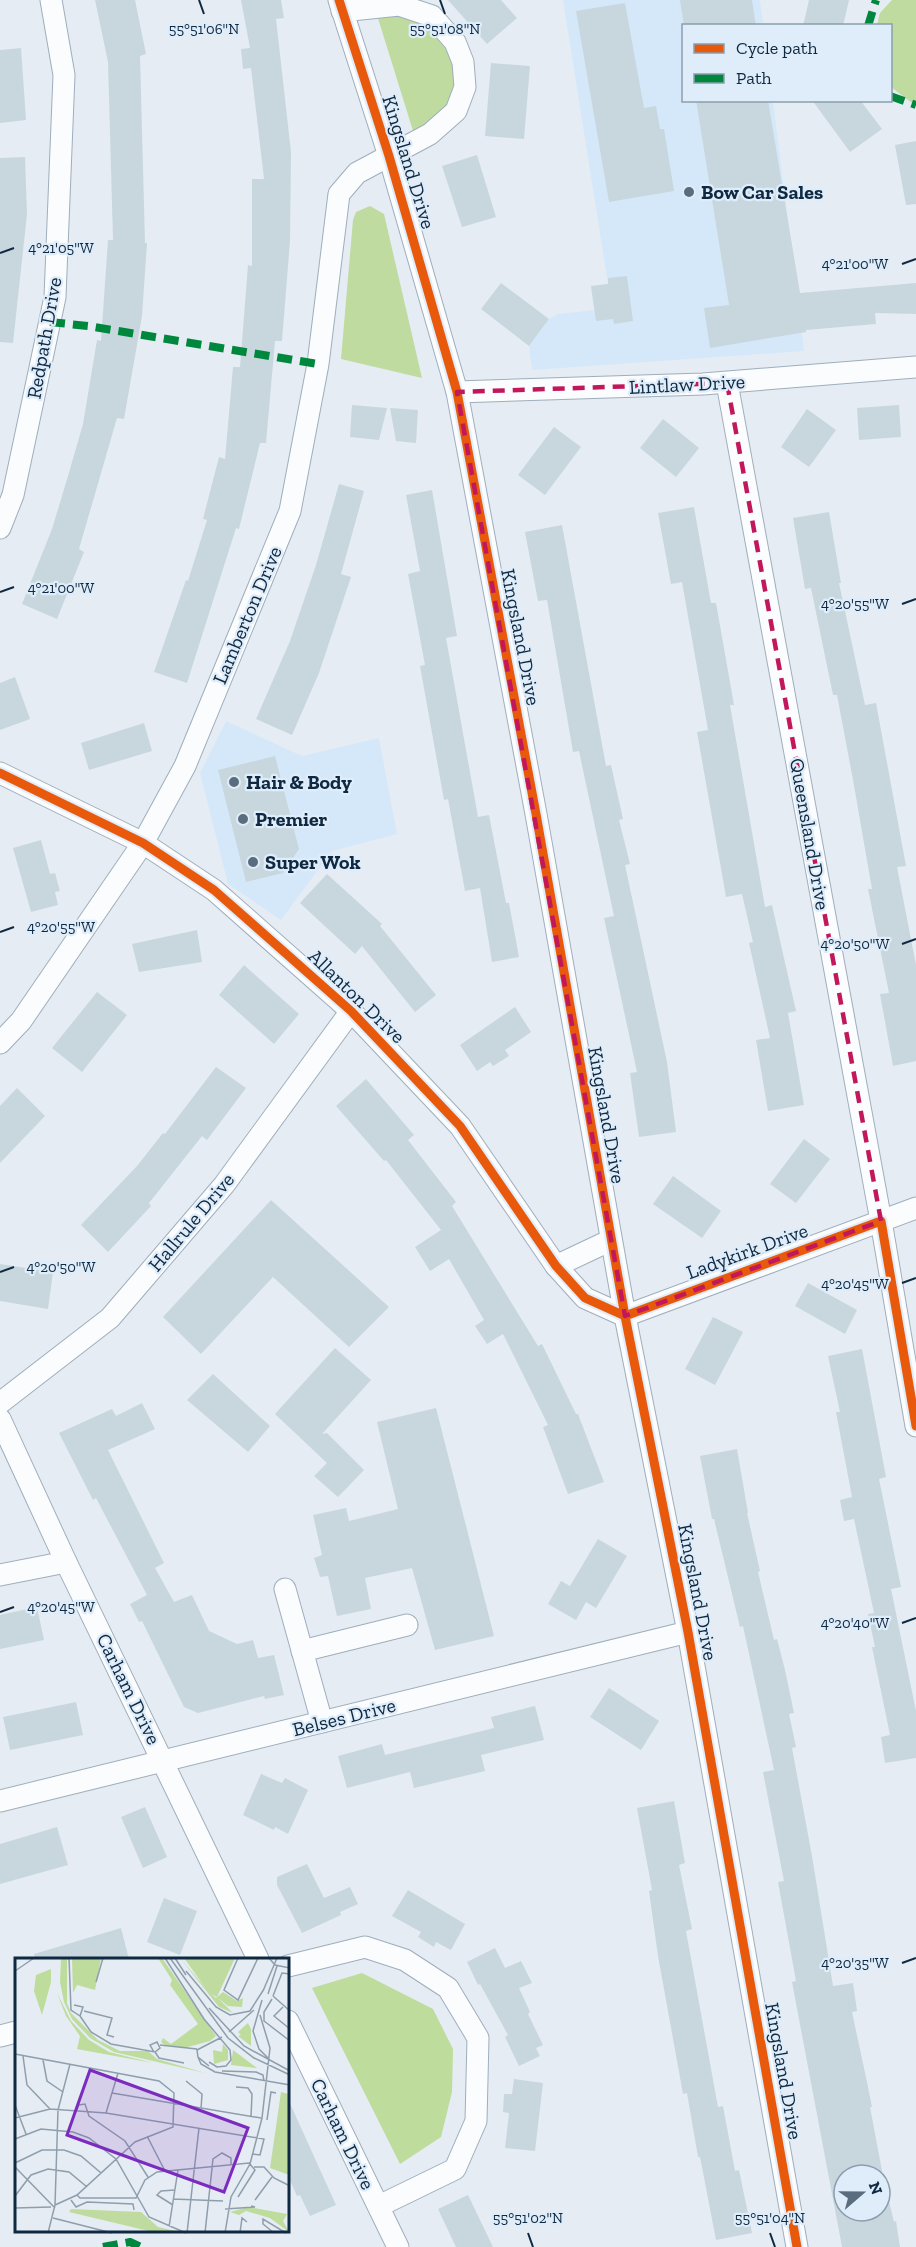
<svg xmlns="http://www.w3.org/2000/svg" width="916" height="2247" viewBox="0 0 916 2247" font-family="'Zilla Slab',serif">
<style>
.built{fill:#d5e8fa}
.green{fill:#bfdb9f}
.forest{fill:#bedc9c}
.building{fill:#c8d7de;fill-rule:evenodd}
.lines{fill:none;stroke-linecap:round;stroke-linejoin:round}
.street-casing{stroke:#9faebd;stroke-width:23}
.street{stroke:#fbfcfd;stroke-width:21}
.quiet{stroke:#00873e;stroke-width:8;stroke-dasharray:15 8;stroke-linecap:butt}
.cycleway-casing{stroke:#dfecf9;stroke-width:13}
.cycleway{stroke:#e8590c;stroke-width:9}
.marked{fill:none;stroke:#c2185b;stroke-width:4.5;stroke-dasharray:12 8;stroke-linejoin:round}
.ticks{fill:none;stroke:#0e2941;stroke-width:2}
.poi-dot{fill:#596d7f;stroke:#dfecf9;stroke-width:2}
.labels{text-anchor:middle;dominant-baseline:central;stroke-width:4.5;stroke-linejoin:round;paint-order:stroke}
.street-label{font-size:20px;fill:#0e2941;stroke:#dfecf9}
.poi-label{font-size:20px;font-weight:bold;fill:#0e2941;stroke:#dfecf9;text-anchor:start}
.inset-road{fill:none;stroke:#8f9eac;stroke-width:1.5}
.view{fill:#7b2cbf;fill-opacity:0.15;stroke:#7b2cbf;stroke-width:3}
.inset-edge{fill:none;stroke:#0e2941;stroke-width:3}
.ticks-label{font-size:15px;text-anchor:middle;fill:#0e2941;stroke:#dfecf9;stroke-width:4.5;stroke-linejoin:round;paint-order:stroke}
</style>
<rect width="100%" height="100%" fill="#e5ecf3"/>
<g class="built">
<polygon points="563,0 760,0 763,25 684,26 684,100 773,101 804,351 532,370 529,346 549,319 558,314 594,310 591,286 608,284"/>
<polygon points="226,721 302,756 379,738 397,834 332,851 281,920 228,884 200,773"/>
</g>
<g class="green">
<polygon points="892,0 916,0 916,106 891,87 890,26 877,25 880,13"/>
<polygon points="397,11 430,19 449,44 458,75 454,102 414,134 377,15"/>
<polygon points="370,206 384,214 422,378 341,359 353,220 356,212"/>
</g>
<polygon class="forest" points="362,1973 433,2009 453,2049 452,2092 441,2137 400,2164 312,1988"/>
<g class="building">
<polygon points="95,0 135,0 146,54 140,56 145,243 147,243 142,316 124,419 117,418 79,549 84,552 57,619 22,604 52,529 68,476 83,424 97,340 101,341 108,240 113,240 108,62"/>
<polygon points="241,0 281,0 284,18 276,19 291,152 290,241 282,341 275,341 266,443 260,443 239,529 236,528 187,683 154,672 186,580 188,581 207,520 203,519 219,457 225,459 233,367 240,367 248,265 252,266 252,179 264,179 251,68 243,69 241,49 250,48"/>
<polygon points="448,0 501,0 517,18 487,44"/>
<polygon points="680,0 752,0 756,26 684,26"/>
<polygon points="809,0 849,0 843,26 803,26"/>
<polygon points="625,3 644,108 656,106 660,129 664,129 674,191 609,202 576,11"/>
<polygon points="21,48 26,120 0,123 0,50"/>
<polygon points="491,63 530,66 524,139 485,136"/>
<polygon points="696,100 768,100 800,293 916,283 916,314 875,313 876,324 806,330 806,332 710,348 704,308 729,305"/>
<polygon points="812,100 860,100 882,129 850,152"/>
<polygon points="916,141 916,204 906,205 895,145"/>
<polygon points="477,155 496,217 462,227 442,166"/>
<polygon points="25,157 27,214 13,343 0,342 0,158"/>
<polygon points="627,276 633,321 614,324 613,319 596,321 591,286 608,284 608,278"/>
<polygon points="501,283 549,319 529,346 481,309"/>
<polygon points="352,405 387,408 379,440 350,437"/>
<polygon points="899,405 901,437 859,440 857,408"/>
<polygon points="390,408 418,410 416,443 396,441"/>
<polygon points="807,409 836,430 809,467 781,447"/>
<polygon points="663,419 699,448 676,477 640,448"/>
<polygon points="554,427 581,447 545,495 518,475"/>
<polygon points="339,484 364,491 341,574 351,577 319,673 292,735 256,719 290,641 316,565"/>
<polygon points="432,490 457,636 446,638 478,817 489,815 506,903 509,903 519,957 492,962 480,888 465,891 448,799 444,800 420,666 425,665 408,574 420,571 406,495"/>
<polygon points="694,507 711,603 716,603 734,705 730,705 765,907 772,905 796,1011 788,1013 804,1105 768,1111 756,1040 770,1038 749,943 753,942 742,894 726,897 697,732 708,730 682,582 671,584 658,513"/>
<polygon points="829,512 841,583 839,583 865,705 876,703 906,866 897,867 916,965 916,1061 893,1066 880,994 889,993 868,889 872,889 853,780 837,695 833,695 811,588 805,589 793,518"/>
<polygon points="562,525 606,766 611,765 623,819 619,820 630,864 625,865 667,1062 676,1132 639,1137 630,1073 637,1072 604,918 614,916 579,751 573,752 547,600 538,601 525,532"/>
<polygon points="15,677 30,719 0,730 0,683"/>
<polygon points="144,723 152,751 89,770 81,743"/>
<polygon points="275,756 299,849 283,873 246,882 218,770"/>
<polygon points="41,840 50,874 55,873 60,891 55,892 58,905 31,912 13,848"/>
<polygon points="327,874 382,924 380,926 436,995 415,1012 362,946 355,954 300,903"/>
<polygon points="197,930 202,962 139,972 132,944"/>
<polygon points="244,965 299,1014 274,1044 219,995"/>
<polygon points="97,992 127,1015 82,1072 52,1048"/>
<polygon points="515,1007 531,1032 505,1050 509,1056 493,1066 490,1062 477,1071 460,1045"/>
<polygon points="216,1067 246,1088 207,1140 202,1136 149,1203 151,1206 108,1252 81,1225 137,1166 163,1133 165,1134"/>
<polygon points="366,1079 414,1135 408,1140 456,1202 452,1206 538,1346 542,1344 576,1414 578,1414 604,1482 568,1494 543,1427 548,1425 503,1334 487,1344 475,1326 484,1320 449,1259 430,1271 415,1247 441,1230 386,1160 384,1161 336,1106"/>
<polygon points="17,1088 45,1116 0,1163 0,1106"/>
<polygon points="804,1139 830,1159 796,1203 770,1184"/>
<polygon points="673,1176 721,1211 702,1238 653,1204"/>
<polygon points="271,1200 389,1307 349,1347 273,1277 201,1354 163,1317"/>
<polygon points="0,1264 53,1272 48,1309 0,1301"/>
<polygon points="808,1283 857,1310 845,1334 795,1306"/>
<polygon points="713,1317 743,1332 715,1385 685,1369"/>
<polygon points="335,1348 371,1380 322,1434 327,1433 364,1470 338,1497 314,1476 327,1463 275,1414"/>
<polygon points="862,1349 886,1477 879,1479 901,1587 891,1589 916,1711 916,1758 885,1763 881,1737 890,1735 872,1647 875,1647 868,1614 874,1613 854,1519 844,1521 840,1500 852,1497 836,1412 840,1412 828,1356"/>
<polygon points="213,1374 270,1426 248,1452 187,1400"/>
<polygon points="142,1403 155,1429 108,1450 164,1563 155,1568 174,1602 192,1595 209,1631 237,1644 253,1640 258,1658 274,1655 284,1695 265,1699 264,1696 198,1713 184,1707 142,1621 139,1622 130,1604 147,1595 96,1498 93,1500 59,1433 112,1409 116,1416"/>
<polygon points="436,1408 494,1636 435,1650 412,1568 365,1578 371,1609 337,1616 328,1576 320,1577 314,1558 322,1555 313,1515 346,1508 349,1521 398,1509 377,1422"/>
<path d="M737 1449 748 1513H747L760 1571 758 1572 774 1640 777 1639 785 1670 794 1713 789 1714 796 1747 792 1748 812 1856 833 1986 853 1983 857 2011 852 2012 867 2082 872 2107H870L883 2176 894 2222 896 2221 900 2247H842L792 1982 796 1981 778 1882 784 1881 763 1772 774 1770 743 1626 740 1627 714 1519H712L700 1456ZM844 2175H880V2211H844Z"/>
<polygon points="598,1539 627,1556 596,1608 586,1602 576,1620 548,1604 561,1581 570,1586"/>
<polygon points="37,1607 44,1640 0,1649 0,1615"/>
<polygon points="609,1688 659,1721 641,1750 590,1717"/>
<polygon points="76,1702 83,1735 10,1750 3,1717"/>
<polygon points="535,1706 544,1740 481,1755 485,1771 414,1788 410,1772 347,1788 338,1756 382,1744 385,1755 494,1728 491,1717"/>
<polygon points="261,1774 282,1783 285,1778 308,1790 288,1834 275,1827 274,1830 243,1815"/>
<polygon points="674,1801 685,1863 679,1865 692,1929 686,1931 718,2107 723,2106 735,2171 739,2170 752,2233 716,2240 700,2157 698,2157 687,2093 683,2094 658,1956 649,1891 652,1890 637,1808"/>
<polygon points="145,1807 167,1857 143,1868 121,1817"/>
<polygon points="57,1827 68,1865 0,1884 0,1844"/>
<polygon points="307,1864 324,1898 350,1887 358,1904 340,1912 341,1915 302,1933 277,1885 277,1877"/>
<polygon points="408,1890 465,1924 451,1950 436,1942 434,1947 418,1937 421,1932 392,1916"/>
<polygon points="164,1898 197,1911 180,1955 147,1942"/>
<polygon points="121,1928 129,1959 35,1959 34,1954"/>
<polygon points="495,1948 505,1968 521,1961 532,1983 519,1988 530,2012 528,2014 543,2045 536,2048 540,2056 519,2066 505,2037 508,2035 480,1984 478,1985 467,1962"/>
<polygon points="514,2079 543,2083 535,2151 505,2148 509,2113 503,2112 504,2094 512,2094"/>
<polygon points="288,2099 336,2205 310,2216 300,2195 297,2196 288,2176"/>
<polygon points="468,2195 493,2247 456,2247 438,2209"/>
</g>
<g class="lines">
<defs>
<g id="street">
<polyline points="339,0 389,156 457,392 536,814 625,1316 688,1632 797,2247"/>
<polyline points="727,383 881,1221 916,1426"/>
<polyline points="457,392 703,384 916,367"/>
<polyline points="0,528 13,495 55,297 64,75 51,0"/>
<polyline points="0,773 143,843 214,890 351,1011 460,1126 556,1266 585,1298 625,1316 916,1208"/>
<polyline points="0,1043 21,1021 143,843 185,766 290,511 318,364 339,194 357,173 430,134 456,111 465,87 463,62 455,42 432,16 399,5 342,11"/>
<polyline points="556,1266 611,1240"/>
<polyline points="0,1403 110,1318 224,1185 351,1011"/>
<polyline points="0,1419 66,1562 258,1959"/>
<polyline points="0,1575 66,1562"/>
<polyline points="285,1589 322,1722"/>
<polyline points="302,1651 407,1625"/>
<polyline points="0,1801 688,1632"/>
<polyline points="288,1966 365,1947 405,1960 448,1988 478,2038 476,2121 455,2169 379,2206"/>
<polyline points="288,2021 398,2247"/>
<polyline points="0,2036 16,2032"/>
</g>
</defs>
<use href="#street" class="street-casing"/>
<use href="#street" class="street"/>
<g class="quiet">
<polyline points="868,26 876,0"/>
<polyline points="890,96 916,105"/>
<polyline points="50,322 88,326 318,364"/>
<polyline points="103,2247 130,2242 141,2247"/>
</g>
<defs>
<g id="cycleway">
<polyline points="339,0 389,156 457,392 536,814 625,1316 688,1632 797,2247"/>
<polyline points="0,773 143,843 214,890 351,1011 460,1126 556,1266 585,1298 625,1316 881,1221 916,1426"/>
</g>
</defs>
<use href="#cycleway" class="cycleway-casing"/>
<use href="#cycleway" class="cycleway"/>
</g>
<path class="marked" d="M727 383 881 1221 625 1316 457 392Z"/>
<path class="ticks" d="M199 0 204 14M440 0 445 14M0 253 14 248M902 264 916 259M0 592 14 587M902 604 916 599M0 932 14 927M902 944 916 939M0 1272 14 1267M902 1283 916 1278M0 1612 14 1607M902 1623 916 1618M902 1963 916 1958M528 2233 533 2247M770 2233 775 2247"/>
<g class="poi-dot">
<circle cx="689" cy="192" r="6"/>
<circle cx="234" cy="782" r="6"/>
<circle cx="243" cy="819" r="6"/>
<circle cx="253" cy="862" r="6"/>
</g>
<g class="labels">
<g class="street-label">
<text transform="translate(409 162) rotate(73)">Kingsland Drive</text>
<text transform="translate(44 338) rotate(-80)">Redpath Drive</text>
<text transform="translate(687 384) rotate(-3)">Lintlaw Drive</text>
<text transform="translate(247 615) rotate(-67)">Lamberton Drive</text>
<text transform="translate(521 637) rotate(79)">Kingsland Drive</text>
<text transform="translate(810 834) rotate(80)">Queensland Drive</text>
<text transform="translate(357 996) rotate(44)">Allanton Drive</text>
<text transform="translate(607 1115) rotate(80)">Kingsland Drive</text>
<text transform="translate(191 1222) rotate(-50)">Hallrule Drive</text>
<text transform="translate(747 1251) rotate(-20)">Ladykirk Drive</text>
<text transform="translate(698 1592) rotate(79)">Kingsland Drive</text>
<text transform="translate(129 1689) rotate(64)">Carham Drive</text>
<text transform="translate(344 1717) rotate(-14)">Belses Drive</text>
<text transform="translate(784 2071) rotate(80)">Kingsland Drive</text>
<text transform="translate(343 2134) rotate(64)">Carham Drive</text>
</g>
<g class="poi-label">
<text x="701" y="192">Bow Car Sales</text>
<text x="246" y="782">Hair &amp; Body</text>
<text x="255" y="819">Premier</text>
<text x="265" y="862">Super Wok</text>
</g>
</g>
<g transform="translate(15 1958)">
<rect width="274" height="274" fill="#e5ecf3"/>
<path d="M169 0H220L202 39 194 35ZM266 134 274 136V217L255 210ZM56 251 126 254 143 269 165 274H138L54 254Z" fill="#bfdb9f"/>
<path d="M46 0H52V45L56 55 83 82 105 93H133L142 101 190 115 99 94 75 80 57 61 49 44 45 24ZM57 0H86L80 32 62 27 58 35ZM143 0H147L201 78 195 83 169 90 150 87 146 84 148 80 156 86 183 66 155 27 157 22ZM165 0 195 35 201 40 208 34 222 43 228 40 227 49 213 48 203 40 218 55 204 49ZM36 11V24L27 57 19 33 21 17ZM42 35 56 63 74 82 94 94 138 105 62 91 65 78 51 58ZM233 65 236 71V88L223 78 226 77 223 74ZM208 86 213 92V102L199 106 198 92 207 94ZM218 92 242 110 216 107ZM233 249 272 256 268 263 274 274 255 260 231 253 224 257 215 254Z" fill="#bedc9c"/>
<path class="inset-road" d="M54 0 56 52 65 58M150 0 189 61 215 92 216 102 211 108 202 109 194 104M155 0 213 80 239 100 275 117M160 0 171 17M223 0 209 32 223 42 243 0M254 0 260 7 275 10M0 13 19 0M171 13 201 49 215 57 235 53 249 31M81 24 88 0M248 33 262 0M253 36 262 8M258 38 267 15 275 16M258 38 275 53M257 41 249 54V63L275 83M247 42 238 73 244 91 254 101M59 47 68 49 65 58M268 49 259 58 275 71M194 50 229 88 275 113M69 53 97 60 92 77 99 79M65 58 76 74 96 86 140 94 145 90 142 84 135 87 139 94M214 74 239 52M145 87 182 91M140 94 144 100 169 105M0 96 144 123 159 135 158 169 120 184 62 237 40 247M8 98 12 127 35 151M183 99 186 106 200 114 275 127M28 102 32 123 48 134M194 108 183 99 182 92 207 79M207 113 241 114 248 117 249 124M171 123 187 136 186 151M221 129 233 130 237 136 236 159M97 135 246 160M0 147 11 176M61 153 64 147 70 146 74 158 110 183 133 219M91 155 103 115M0 160 35 151 91 155 249 181 245 197 238 196M252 162 256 134 261 135M132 178 150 213M0 181 26 171 58 174 74 180 101 201 134 259 171 275M0 205 27 192H49L66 198 86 215M0 209 40 250M239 209H249L259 220 273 227M62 237 65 240H121L130 222 142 214 234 205 240 212 223 239M0 238 16 217 33 211 54 214 72 229M158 241 208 243M56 242 61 249 72 244 118 246 119 252M240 242 257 219M158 247 142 237 146 233 160 232M0 250 36 249M210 251 240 249 236 248M38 260 97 275M154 269 163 212M33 275 40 247 43 152 55 106M172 275 184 170M190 275 198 201 207 195 216 200V206M210 275 216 239 235 206 247 160 255 90 245 57M225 275 227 260 232 264M259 275 248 266V261L271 275"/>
<path class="view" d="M75 112 233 170 209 234 52 177Z"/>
<rect width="274" height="274" class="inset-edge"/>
</g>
<g class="ticks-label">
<text x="445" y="34">55°51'08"N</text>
<text x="204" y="34">55°51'06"N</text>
<text x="61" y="253">4°21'05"W</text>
<text x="855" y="269">4°21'00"W</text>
<text x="61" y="593">4°21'00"W</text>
<text x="855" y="609">4°20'55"W</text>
<text x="61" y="932">4°20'55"W</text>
<text x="855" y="949">4°20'50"W</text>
<text x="61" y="1272">4°20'50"W</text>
<text x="855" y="1289">4°20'45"W</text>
<text x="61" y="1612">4°20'45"W</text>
<text x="855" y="1628">4°20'40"W</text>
<text x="855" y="1968">4°20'35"W</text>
<text x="528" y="2223">55°51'02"N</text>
<text x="770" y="2223">55°51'04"N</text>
</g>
<rect x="682" y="24" width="210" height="78" fill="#dfecf9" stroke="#8b9eaf" stroke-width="1.5"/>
<rect x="694" y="44" width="30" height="9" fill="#e8590c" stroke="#8b9eaf" stroke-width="1.5"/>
<text x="736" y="54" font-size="18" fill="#0e2941">Cycle path</text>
<rect x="694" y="74" width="30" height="9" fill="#00873e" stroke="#8b9eaf" stroke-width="1.5"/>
<text x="736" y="84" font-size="18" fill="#0e2941">Path</text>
<g transform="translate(862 2193) rotate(70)"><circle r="28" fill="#dfecf9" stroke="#8b9eaf" stroke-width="1.5"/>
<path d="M0-4.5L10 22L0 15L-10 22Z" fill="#596d7f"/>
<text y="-9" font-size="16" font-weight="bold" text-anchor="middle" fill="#0e2941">N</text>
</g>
</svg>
